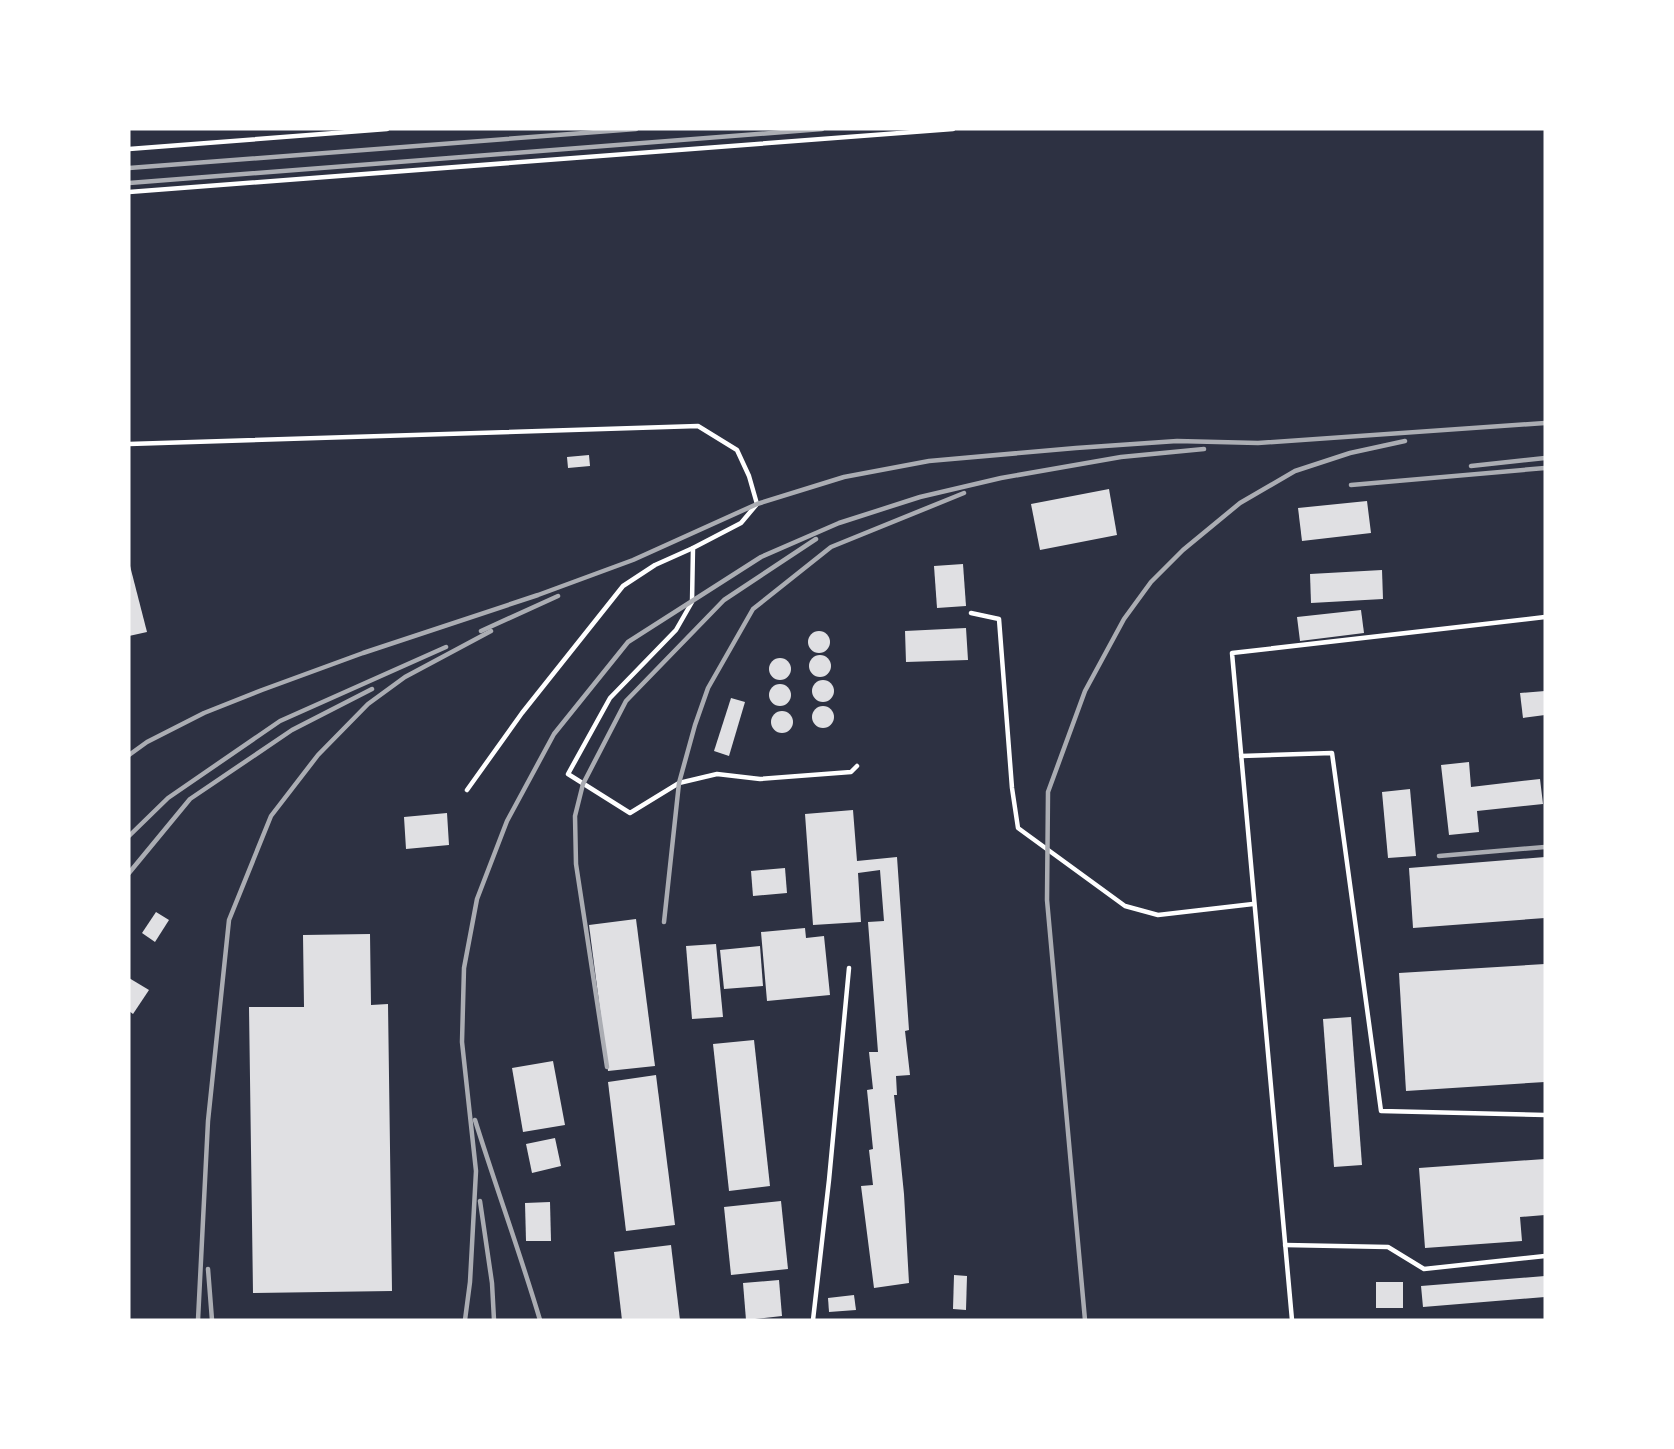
<svg xmlns="http://www.w3.org/2000/svg" width="1674" height="1449" viewBox="0 0 1674 1449" font-family="'Sofia Sans Condensed',sans-serif">
<style>
.building{fill:#e0e0e3}
.lines{fill:none;stroke-linecap:round;stroke-linejoin:round}
.service{stroke:#fff;stroke-width:4.5}
.rail{stroke:#abadb3;stroke-width:4.5}
</style>
<rect width="100%" height="100%" fill="#2d3142"/>
<g class="building">
<polygon points="589,455 590,466 568,468 567,457"/>
<polygon points="1109,489 1117,535 1040,550 1031,504"/>
<polygon points="1367,501 1371,533 1302,541 1298,508"/>
<polygon points="129,562 147,632 129,636"/>
<polygon points="963,564 966,606 937,608 934,566"/>
<polygon points="1382,570 1383,599 1311,603 1310,574"/>
<polygon points="1361,610 1364,633 1300,641 1297,617"/>
<polygon points="966,628 968,660 906,662 905,631"/>
<circle cx="819" cy="642" r="11"/>
<circle cx="820" cy="666" r="11"/>
<circle cx="780" cy="669" r="11"/>
<circle cx="823" cy="691" r="11"/>
<circle cx="780" cy="695" r="11"/>
<polygon points="1545,691 1545,715 1523,718 1520,693"/>
<polygon points="731,698 745,702 729,756 714,751"/>
<circle cx="823" cy="717" r="11"/>
<circle cx="782" cy="722" r="11"/>
<polygon points="1469,762 1471,787 1540,779 1543,804 1477,811 1479,832 1449,835 1441,765"/>
<polygon points="1410,789 1416,856 1388,858 1382,792"/>
<polygon points="853,810 857,861 897,857 909,1030 905,1031 910,1075 896,1076 897,1095 894,1095 904,1194 909,1283 874,1288 861,1186 873,1185 869,1150 873,1149 867,1090 873,1089 869,1052 878,1052 868,922 884,921 880,870 858,873 861,922 813,925 805,814"/>
<polygon points="447,813 449,845 406,849 404,817"/>
<polygon points="1545,857 1545,918 1413,928 1409,868"/>
<polygon points="785,868 787,893 753,896 751,871"/>
<polygon points="156,912 169,920 155,942 142,933"/>
<polygon points="636,919 655,1066 608,1071 589,925"/>
<polygon points="805,928 806,938 824,936 830,995 767,1001 761,932"/>
<polygon points="370,934 371,1005 388,1004 392,1291 253,1293 249,1007 304,1007 303,935"/>
<polygon points="716,944 723,1017 692,1019 686,946"/>
<polygon points="760,946 763,986 724,989 720,950"/>
<polygon points="1545,964 1545,1082 1406,1091 1399,973"/>
<polygon points="129,978 149,990 133,1014 129,1011"/>
<polygon points="1351,1017 1362,1165 1334,1167 1323,1019"/>
<polygon points="754,1040 770,1186 729,1191 713,1044"/>
<polygon points="553,1061 565,1125 523,1132 512,1068"/>
<polygon points="656,1075 675,1225 626,1231 608,1082"/>
<polygon points="555,1138 561,1166 532,1173 526,1144"/>
<polygon points="1545,1159 1545,1215 1520,1217 1522,1241 1425,1248 1419,1168"/>
<polygon points="781,1201 788,1269 731,1275 724,1207"/>
<polygon points="550,1202 551,1241 526,1241 525,1203"/>
<polygon points="671,1245 680,1320 622,1320 614,1252"/>
<polygon points="954,1275 967,1276 966,1310 953,1309"/>
<polygon points="1545,1276 1545,1297 1423,1307 1421,1286"/>
<polygon points="779,1280 782,1316 746,1320 743,1283"/>
<rect x="1376" y="1282" width="27" height="26"/>
<polygon points="854,1295 856,1310 829,1312 828,1298"/>
</g>
<g class="lines">
<g class="service">
<polyline points="129,149 387,129"/>
<polyline points="129,192 953,129"/>
<polyline points="129,444 698,426 737,450 749,476 757,504 741,523 693,548 692,602 676,630 610,698 568,774 630,813 679,783 717,774 760,779 851,772 857,766"/>
<polyline points="971,613 999,619 1012,788 1018,828 1125,906 1158,915 1253,904"/>
<polyline points="1241,756 1332,753 1381,1111 1545,1115"/>
<polyline points="467,790 522,713 623,586 655,565 693,548"/>
<polyline points="1285,1245 1388,1247 1424,1269 1545,1256"/>
<polyline points="813,1320 829,1180 849,968"/>
<polyline points="1292,1320 1232,653 1545,617"/>
</g>
<g class="rail">
<polyline points="129,168 636,129"/>
<polyline points="129,183 822,129"/>
<polyline points="1471,466 1545,458"/>
<polyline points="1351,485 1545,468"/>
<polyline points="481,631 558,596"/>
<polyline points="129,755 147,742 204,713 262,690 363,653 538,595 633,560 757,504 844,477 929,461 1076,448 1177,441 1258,443 1545,423"/>
<polyline points="129,836 168,798 280,721 446,647"/>
<polyline points="1439,856 1545,847"/>
<polyline points="129,873 190,799 292,730 372,689"/>
<polyline points="664,922 679,783 695,725 708,688 753,609 831,547 964,493"/>
<polyline points="607,1067 576,864 575,816 583,784 626,701 724,600 816,539"/>
<path d="M475 1120C496 1187 520 1253 540 1320"/>
<polyline points="480,1201 492,1283 494,1320"/>
<polyline points="208,1269 212,1320"/>
<polyline points="198,1320 208,1121 229,920 271,816 318,755 368,704 405,677 491,631"/>
<polyline points="465,1320 470,1282 476,1171 462,1042 464,968 477,899 507,821 554,734 628,642 761,557 839,523 920,497 1001,478 1121,457 1204,449"/>
<polyline points="1085,1320 1047,900 1048,792 1085,691 1124,619 1151,582 1183,550 1240,503 1295,471 1350,453 1405,441"/>
</g>
</g>
<rect width="1674" height="1449" fill="none" stroke="#ffffff" stroke-width="261"/>
</svg>
